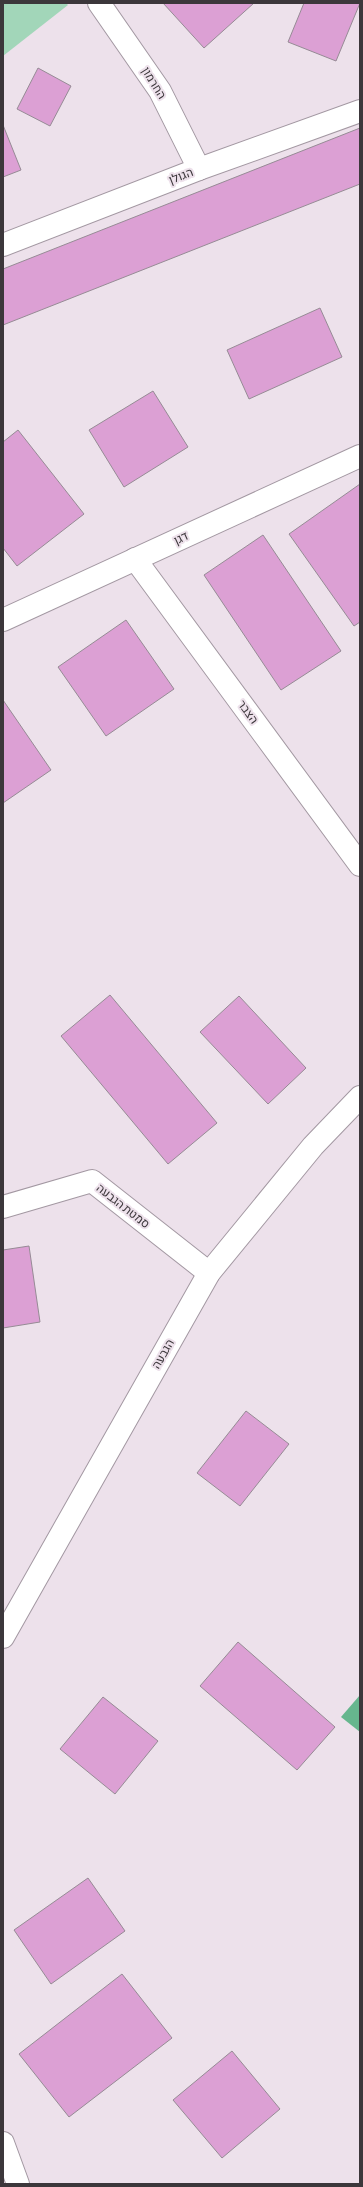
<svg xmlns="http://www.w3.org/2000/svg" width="363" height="2187" viewBox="0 0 363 2187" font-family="'Asap Condensed',Heebo,sans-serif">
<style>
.green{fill:#a2d6b9}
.water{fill:#66b68e}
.building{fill:#dca0d4;stroke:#968b95}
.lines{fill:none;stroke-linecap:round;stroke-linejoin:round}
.minor-casing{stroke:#a398a2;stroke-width:24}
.minor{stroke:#fff;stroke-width:22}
.labels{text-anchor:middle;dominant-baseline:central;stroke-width:4;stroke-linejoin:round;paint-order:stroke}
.street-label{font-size:12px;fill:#3c373b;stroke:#ede1eb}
</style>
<rect width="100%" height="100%" fill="#ede1eb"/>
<polygon class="green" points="3,3 66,3 68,5 3,56"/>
<polygon class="water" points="360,1695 360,1732 341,1717"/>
<g class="building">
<polygon points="163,3 254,3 204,48"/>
<polygon points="304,3 360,3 336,61 288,42"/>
<polygon points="38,68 71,86 50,126 17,109"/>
<polygon points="3,125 21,170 3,177"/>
<polygon points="360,128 360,184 3,325 3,269"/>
<polygon points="320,308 342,357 249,399 227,350"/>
<polygon points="153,391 188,447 124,487 89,430"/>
<polygon points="18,430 84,514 17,566 3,548 3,442"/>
<polygon points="360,484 360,622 354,626 289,534"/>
<polygon points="263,535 341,651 281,690 204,575"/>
<polygon points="126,620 174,689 106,736 58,667"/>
<polygon points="3,700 51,770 3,803"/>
<polygon points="110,995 217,1123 168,1164 61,1036"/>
<polygon points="239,996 306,1068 268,1104 200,1032"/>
<polygon points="29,1246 40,1322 3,1328 3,1250"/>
<polygon points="246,1411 289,1444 240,1506 197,1473"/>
<polygon points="238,1642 335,1727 297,1770 200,1686"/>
<polygon points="103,1697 158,1741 115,1794 60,1749"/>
<polygon points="88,1878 125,1931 51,1984 14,1930"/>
<polygon points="122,1974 172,2038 69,2117 19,2054"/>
<polygon points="232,2051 280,2109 222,2158 173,2100"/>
</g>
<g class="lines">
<defs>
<g id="minor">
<polyline points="99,3 160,91 199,169"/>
<polyline points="3,245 199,169 360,111"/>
<polyline points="135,559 360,865"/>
<polyline points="3,620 360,456"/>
<polyline points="3,1207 92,1181 209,1273"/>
<polyline points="3,1637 209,1273 313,1146 360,1097"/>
<polyline points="3,2143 18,2184"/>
</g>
</defs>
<use href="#minor" class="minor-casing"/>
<use href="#minor" class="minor"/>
</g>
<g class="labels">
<g class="street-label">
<text transform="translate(154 83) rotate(58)">החרמון</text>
<text transform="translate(181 176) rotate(-21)">הגולן</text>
<text transform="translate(181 538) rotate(-25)">דגן</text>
<text transform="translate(248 712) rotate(54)">הצבר</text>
<text transform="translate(123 1206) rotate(38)">סמטת הגבעה</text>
<text transform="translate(163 1354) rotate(-60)">הגבעה</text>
</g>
</g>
<rect width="363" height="2187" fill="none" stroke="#3c373b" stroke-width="8"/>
</svg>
